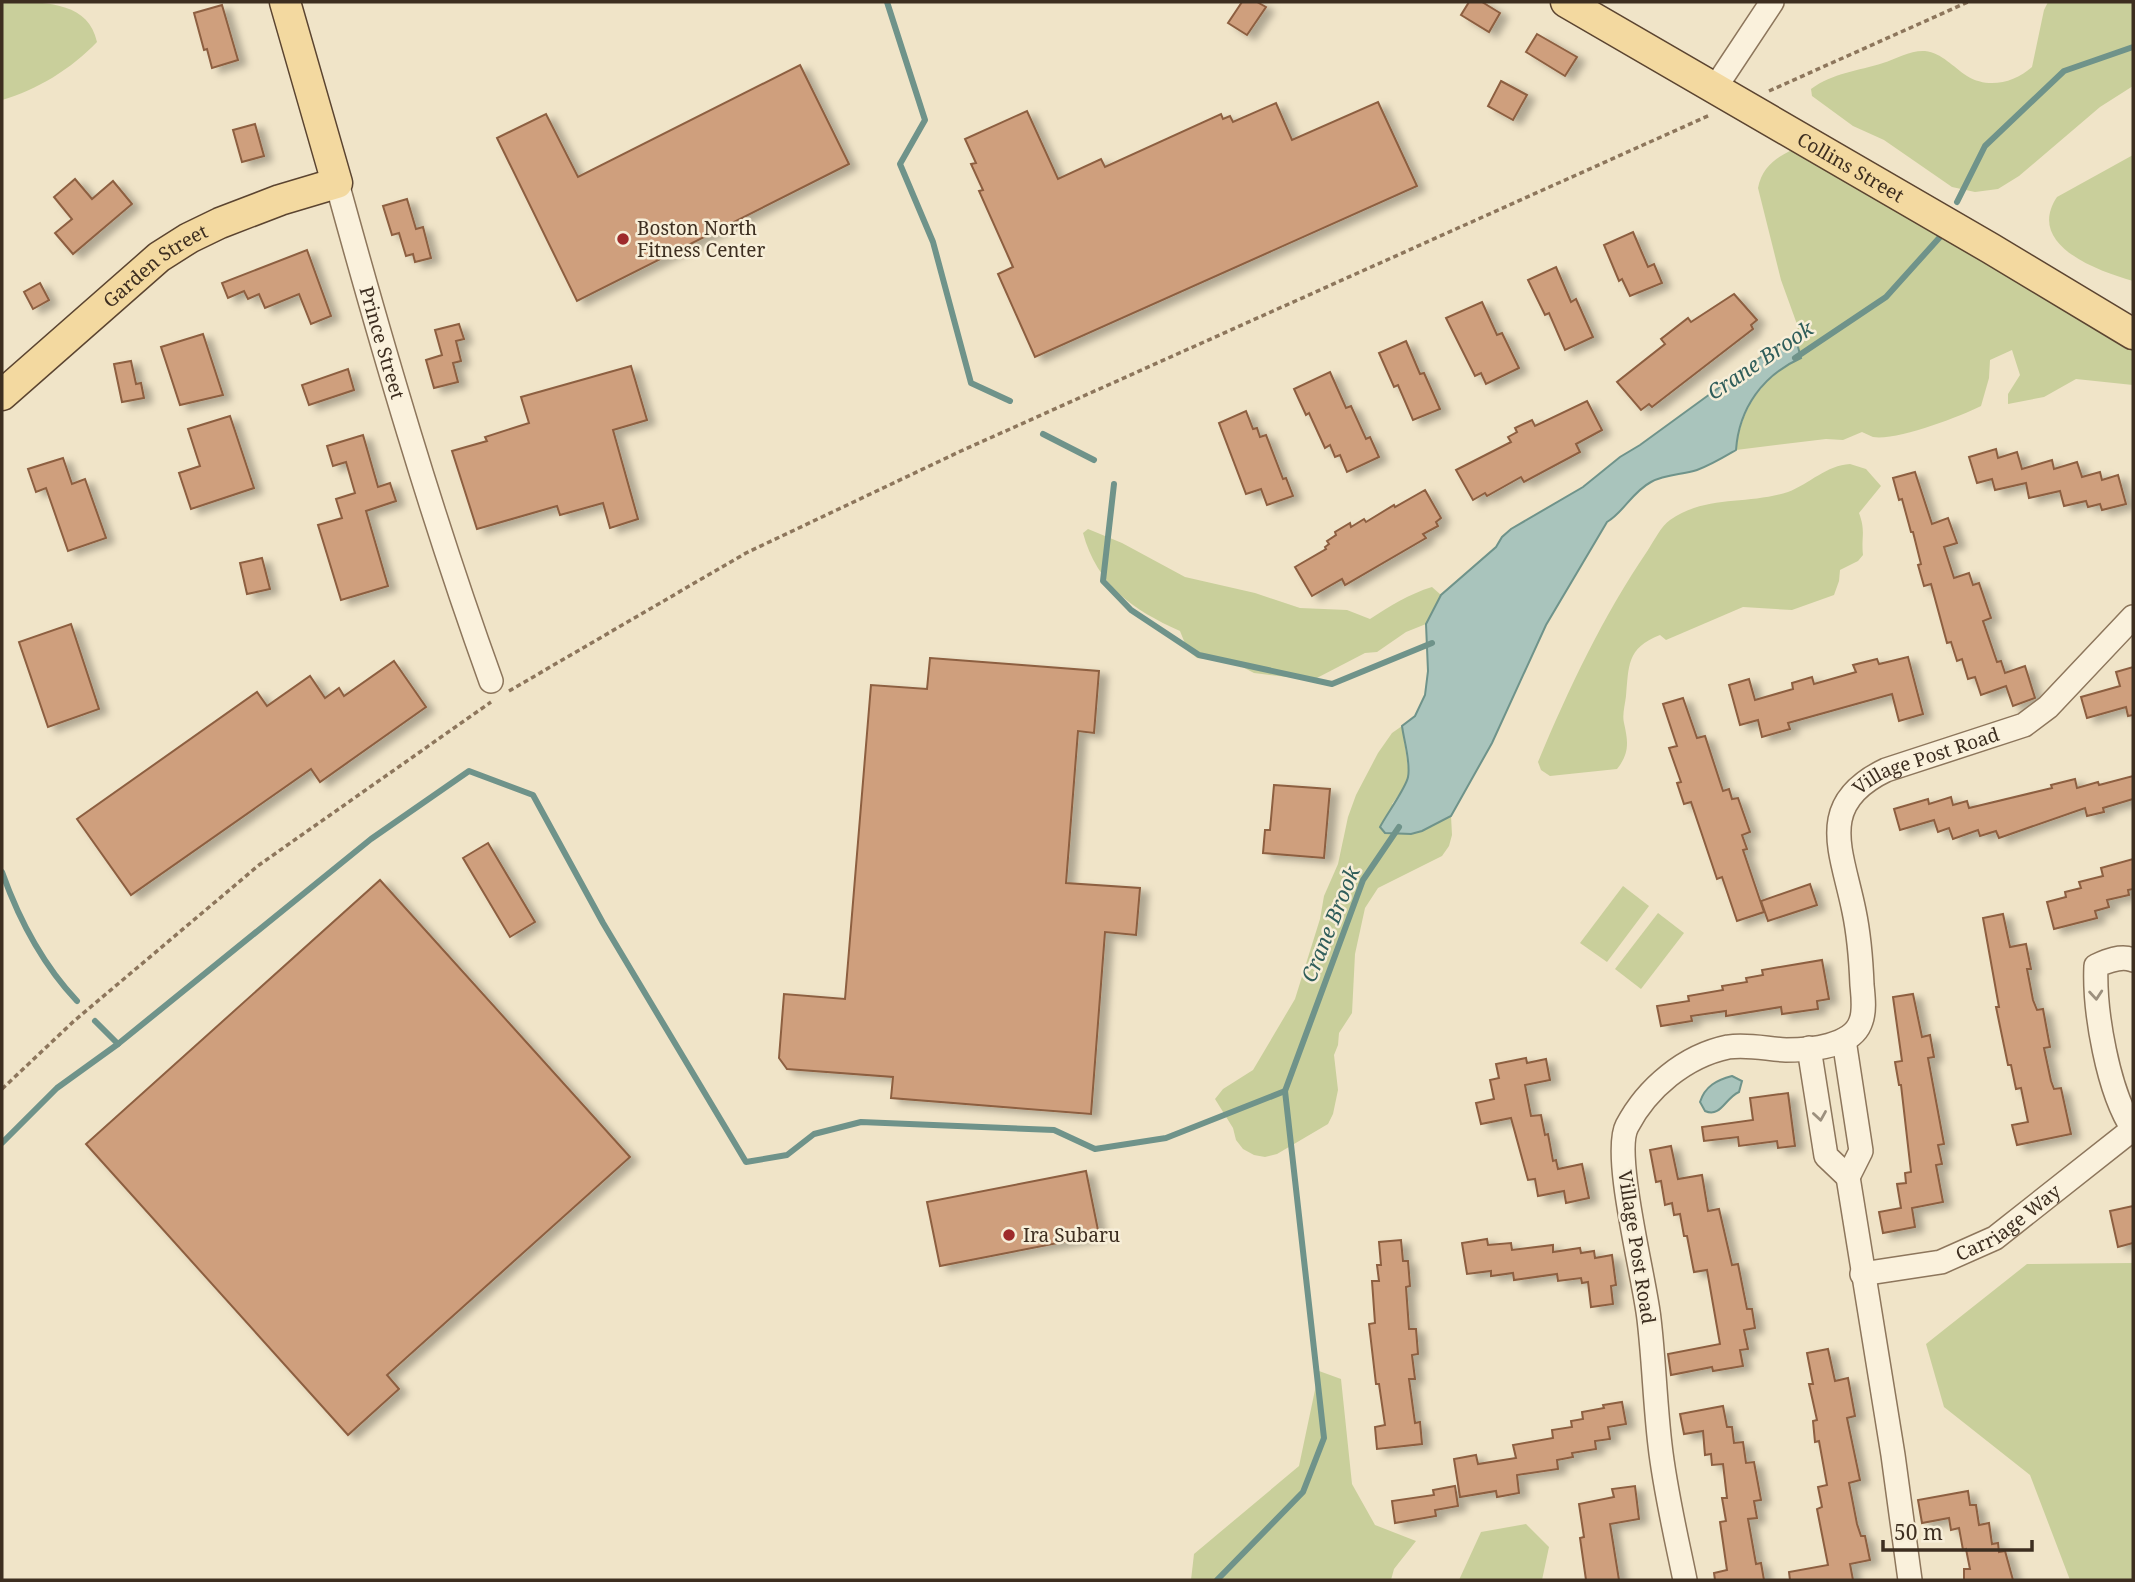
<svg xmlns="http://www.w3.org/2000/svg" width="2135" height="1582" viewBox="0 0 2135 1582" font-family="'Noto Serif',serif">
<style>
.green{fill:#c9cf9b}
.water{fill:#a9c4bc;stroke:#6f938a;stroke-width:2}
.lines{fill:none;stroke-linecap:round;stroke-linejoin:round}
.stream{stroke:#6f938a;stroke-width:6}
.building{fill:#cf9f7d;stroke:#8d5f41;stroke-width:2;filter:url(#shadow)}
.minor-casing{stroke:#8d765c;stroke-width:26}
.major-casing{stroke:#5b4430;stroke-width:33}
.path{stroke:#8d765c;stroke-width:3.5;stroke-dasharray:5 3.5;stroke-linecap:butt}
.minor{stroke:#faf1dc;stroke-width:23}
.major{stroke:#f3d9a0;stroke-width:30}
.oneway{stroke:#9c907e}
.poi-dot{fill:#9e2a2b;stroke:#f7eed8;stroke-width:2.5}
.labels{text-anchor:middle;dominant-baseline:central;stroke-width:5;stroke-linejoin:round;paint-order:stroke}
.street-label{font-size:19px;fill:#3d2e20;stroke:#f7eed8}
.poi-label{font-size:19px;fill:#3d2e20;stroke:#f7eed8;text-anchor:start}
.water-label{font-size:21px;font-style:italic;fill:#2f5d5a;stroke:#f7eed8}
</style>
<defs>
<filter id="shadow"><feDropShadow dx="8" dy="4.5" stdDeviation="3.5" flood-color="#0004"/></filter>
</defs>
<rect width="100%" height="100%" fill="#f0e4c8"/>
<g class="green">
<path d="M2 2C42 2 88 0 97 42 71 69 37 90 2 100Z"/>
<path d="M2048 2H2133V86L2100 107 2019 176 1998 189 1975 192 1952 187 1884 140 1853 126 1812 96 1811 89C1833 73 1858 71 1883 63 1896 59 1911 50 1925 51 1942 53 1953 67 1967 76 1988 89 2014 83 2032 67L2044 10Z"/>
<path d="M1802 145 2133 340V385L2076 379 2044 397 2008 404V394L2020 375 2012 350 1990 360 1989 378 1981 406C1959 417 1896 441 1873 437 1871 436 1864 433 1862 432L1843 440 1826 439 1736 450C1741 407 1763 378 1801 357L1795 336 1798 327 1781 280 1758 188C1763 163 1781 155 1802 145Z"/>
<path d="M2133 155V281C2098 271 2025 245 2057 197Z"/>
<path d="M1850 464 1866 469 1881 486 1859 513C1866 532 1861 536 1863 555L1858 561 1840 570 1839 581 1834 595 1792 610 1743 607 1666 640 1660 635C1626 648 1629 667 1626 696 1625 705 1622 715 1624 723 1628 741 1630 753 1617 769L1550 776 1541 770 1538 762C1569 688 1603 616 1648 550 1654 541 1661 526 1670 520 1705 495 1749 505 1788 492 1809 484 1827 465 1850 464Z"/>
<path d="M1088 529 1122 543 1185 577 1255 593 1300 608 1347 610 1370 619C1390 606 1409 594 1432 587L1441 595 1426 624 1406 632 1377 652 1365 653 1313 680 1254 673 1233 662 1197 658 1188 651 1180 631C1133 610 1097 585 1083 533Z"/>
<polygon points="1402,726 1409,774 1406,785 1392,804 1422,831 1451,816 1452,835 1449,846 1442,856 1378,888 1365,908 1355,954 1352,1013 1339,1033 1338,1045 1334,1055 1338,1090 1333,1114 1328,1124 1277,1154 1265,1157 1254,1155 1243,1149 1236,1140 1233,1128 1215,1099 1223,1089 1253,1070 1295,999 1320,919 1324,896 1338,864 1348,817 1356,795 1378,753 1392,733"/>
<polygon points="1623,886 1649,906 1607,962 1580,943"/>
<polygon points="1658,913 1684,933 1641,989 1615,969"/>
<polygon points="2133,1263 2133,1580 2070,1580 2030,1475 1944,1407 1926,1344 2027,1264"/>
<polygon points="1319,1371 1341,1379 1352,1484 1375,1525 1416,1541 1394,1569 1391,1580 1191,1580 1194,1554 1299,1466"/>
<polygon points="1526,1524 1549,1547 1542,1580 1459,1580 1481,1532"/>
</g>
<g class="water">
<path d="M1795 336 1801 358C1763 375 1739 408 1736 450 1724 457 1711 465 1697 470 1682 475 1666 474 1651 482 1632 492 1624 512 1607 522L1546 625 1492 743 1451 816 1422 831 1411 834 1385 833 1380 827C1386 815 1406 788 1408 777 1411 763 1404 741 1402 726L1415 716 1425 695 1428 671 1426 624 1441 595 1496 547 1502 537 1511 529 1583 487 1620 457 1640 445 1765 354Z"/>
<path d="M1732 1076 1742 1081 1739 1092C1725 1098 1721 1118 1705 1111L1700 1102C1705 1086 1717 1080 1732 1076Z"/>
</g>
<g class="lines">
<g class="stream">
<polyline points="887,2 925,120 900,164 933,242 971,383 1010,401"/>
<polyline points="1957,202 1985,146 2064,71 2133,47"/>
<polyline points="1795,358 1886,297 1940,237"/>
<polyline points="1043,434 1094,460"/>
<polyline points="1114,484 1103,581 1131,610 1199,655 1332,684 1432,643"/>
<path d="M2 872C18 917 43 965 77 1001"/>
<polyline points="95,1021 118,1044"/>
<polyline points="2,1143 57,1088 118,1044 371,839 469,771 533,795 603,923 746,1162 787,1155 814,1134 861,1122 1054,1130 1095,1149 1166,1138 1285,1091"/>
<polyline points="1217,1580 1303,1492 1324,1438 1285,1091 1363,880 1399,827"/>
</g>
</g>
<g class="building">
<polygon points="1242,2 1257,2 1266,7 1247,35 1228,23"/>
<polygon points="1469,2 1482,2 1500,13 1489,32 1461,15"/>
<polygon points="222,5 238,60 212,68 207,49 204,50 194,13"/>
<polygon points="1537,34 1577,57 1565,76 1526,52"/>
<polygon points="800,65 849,164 577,301 497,138 546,114 578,177"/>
<polygon points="1501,81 1527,95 1513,120 1488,106"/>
<polygon points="1378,102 1417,186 1035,357 998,274 1013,267 979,191 983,190 971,164 976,163 965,139 1027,111 1058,179 1101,159 1105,167 1221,114 1223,119 1230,116 1233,122 1276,103 1292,140"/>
<polygon points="255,124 264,156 242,162 233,130"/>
<polygon points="75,179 92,199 113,181 132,204 73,254 55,233 72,219 54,197"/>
<polygon points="407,199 416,229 423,227 431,258 415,262 413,254 406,256 399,233 392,235 383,206"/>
<polygon points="1633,232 1648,267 1654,264 1662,283 1630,296 1622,279 1619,281 1604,245"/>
<polygon points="307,250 331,316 311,324 299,294 265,308 259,294 248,299 244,291 228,298 222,283"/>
<polygon points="1556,267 1571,302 1576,299 1593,337 1565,350 1549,313 1545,315 1528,280"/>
<polygon points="40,283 49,300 33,309 24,292"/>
<polygon points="1734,294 1757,320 1751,325 1753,329 1652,407 1649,404 1641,410 1617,382 1665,344 1661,339 1688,318 1691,322"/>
<polygon points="1482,302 1497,335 1502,333 1519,368 1486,384 1481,373 1475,376 1446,318"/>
<polygon points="459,324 464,339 456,341 461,361 453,363 458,382 434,388 426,360 442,355 435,330"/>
<polygon points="203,334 223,395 180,405 161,347"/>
<polygon points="1406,341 1420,374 1424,373 1440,409 1413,420 1398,385 1394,387 1379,353"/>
<polygon points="131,361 136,384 141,383 144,398 122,402 114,364"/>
<polygon points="631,366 647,420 613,430 638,519 610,528 603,503 560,515 557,506 477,529 452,451 487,441 485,437 529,423 521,397"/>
<polygon points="348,369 354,390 309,405 302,385"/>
<polygon points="1330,372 1346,408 1351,406 1366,439 1370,437 1379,457 1347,472 1340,455 1335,457 1330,445 1325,448 1309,413 1306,415 1294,389"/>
<polygon points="1587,401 1602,430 1576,444 1580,452 1524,482 1521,477 1487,496 1485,493 1473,500 1456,470 1511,442 1508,437 1517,432 1515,428 1532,420 1535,426"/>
<polygon points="1246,411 1253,429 1257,428 1260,437 1266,435 1283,479 1286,478 1293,496 1267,505 1261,489 1246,494 1219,423"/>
<polygon points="230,416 254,488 191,509 179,473 200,466 188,429"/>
<polygon points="363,435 378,487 390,483 396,501 366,511 388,586 341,600 318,525 342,518 336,499 355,493 346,462 333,466 327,446"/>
<polygon points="1996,449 1998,458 2017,452 2022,469 2052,460 2054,469 2077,462 2082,477 2100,472 2102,480 2118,475 2126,504 2102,510 2100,504 2088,507 2086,501 2064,506 2060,491 2029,498 2026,483 1995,490 1992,479 1977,483 1969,457"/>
<polygon points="63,458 72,484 85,479 106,538 68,551 46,488 36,492 28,469"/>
<polygon points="1915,472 1932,524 1948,518 1957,543 1944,547 1954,578 1969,573 1973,585 1979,583 1991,618 1983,621 1997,662 2001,661 2005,673 2025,666 2035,698 2013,706 2006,686 1981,695 1975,677 1968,679 1962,659 1957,661 1951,642 1947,643 1931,584 1924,586 1918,565 1921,564 1913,532 1911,532 1902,499 1899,500 1893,478"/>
<polygon points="1425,490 1441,518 1436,522 1438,526 1423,534 1426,538 1345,585 1342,579 1312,596 1295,567 1326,549 1325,547 1329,544 1327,541 1336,535 1335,532 1350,523 1351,527 1364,519 1366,522 1394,505 1395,507"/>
<polygon points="262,558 270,589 247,594 240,563"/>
<polygon points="71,624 99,709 48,727 19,642"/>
<polygon points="1908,657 1923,714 1899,721 1892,694 1788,723 1790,729 1762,737 1758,720 1740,725 1729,685 1749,679 1755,700 1793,689 1792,683 1812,677 1814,684 1856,672 1853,665 1877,659 1879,664"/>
<polygon points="930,658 1099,671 1094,733 1078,731 1066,883 1140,888 1136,935 1105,932 1091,1114 891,1098 893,1077 787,1069 779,1058 784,994 845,999 871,685 927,689"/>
<polygon points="394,661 426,707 320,782 311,769 131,895 77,819 257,692 267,706 310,676 325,698 339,688 344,696"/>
<polygon points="2133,667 2133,715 2128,716 2126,707 2087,718 2081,697 2120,686 2116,672"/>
<polygon points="1683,698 1697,738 1705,736 1723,791 1729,789 1732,799 1738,798 1750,832 1742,835 1747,849 1743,850 1764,912 1737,921 1722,877 1717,879 1691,802 1684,804 1677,783 1681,782 1669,748 1677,746 1663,704"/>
<polygon points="2133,776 2133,799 2103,808 2104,812 2087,816 2085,808 1999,838 1996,831 1980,836 1978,830 1953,839 1949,828 1938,832 1934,820 1900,830 1894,809 1928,799 1929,804 1951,797 1953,805 1967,801 1969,808 2052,788 2051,785 2075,779 2077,788 2098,782 2099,785"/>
<polygon points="1274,785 1330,789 1324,858 1263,853 1265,830 1270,830"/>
<polygon points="488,843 535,922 510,937 463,858"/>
<polygon points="2133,859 2133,889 2128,890 2129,895 2107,900 2109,907 2095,911 2097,918 2054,929 2047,902 2066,897 2065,892 2081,888 2079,882 2103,876 2101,868"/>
<polygon points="380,880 630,1157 387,1375 399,1389 348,1435 86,1144"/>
<polygon points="1810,884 1817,905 1768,921 1761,901"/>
<polygon points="2003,914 2010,947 2026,944 2031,969 2027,969 2033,1000 2037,1010 2043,1009 2050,1047 2044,1048 2051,1081 2054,1089 2061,1088 2071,1134 2017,1145 2012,1125 2028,1122 2021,1088 2016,1089 2011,1065 2008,1065 1996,1007 1999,1007 1983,918"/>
<polygon points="1822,960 1829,999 1817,1001 1818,1009 1782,1014 1781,1007 1726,1016 1726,1011 1691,1016 1692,1021 1661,1026 1657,1006 1689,1001 1688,996 1723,990 1722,986 1747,982 1746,978 1763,975 1762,970"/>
<polygon points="1913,994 1922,1037 1930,1035 1934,1057 1928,1058 1944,1144 1938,1145 1942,1164 1936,1165 1943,1202 1912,1208 1915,1227 1883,1233 1879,1212 1901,1208 1897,1184 1906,1183 1905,1173 1911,1172 1901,1085 1899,1085 1895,1062 1902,1061 1893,997"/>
<polygon points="1526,1058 1527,1063 1546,1059 1550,1080 1525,1085 1531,1116 1541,1115 1545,1135 1548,1134 1553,1161 1556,1160 1558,1169 1582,1164 1589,1198 1566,1203 1564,1191 1538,1196 1535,1179 1528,1180 1511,1118 1481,1124 1476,1103 1494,1099 1490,1080 1499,1078 1496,1064"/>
<polygon points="1788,1093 1795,1146 1778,1148 1777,1141 1739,1146 1738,1137 1704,1141 1702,1127 1753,1120 1750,1098"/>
<polygon points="1671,1146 1678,1179 1702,1175 1708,1211 1719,1209 1732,1265 1738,1264 1747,1309 1752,1309 1755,1328 1744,1330 1748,1349 1740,1350 1743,1366 1713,1371 1712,1367 1671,1375 1668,1354 1720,1344 1707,1270 1694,1272 1687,1236 1684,1236 1680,1214 1674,1215 1672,1203 1665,1205 1661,1181 1656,1182 1650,1150"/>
<polygon points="1086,1171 1099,1235 940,1266 927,1202"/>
<polygon points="2133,1206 2133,1243 2118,1247 2110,1211"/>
<polygon points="1487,1239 1488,1245 1511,1243 1512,1250 1553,1245 1553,1252 1580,1248 1581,1253 1594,1251 1595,1258 1612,1255 1616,1285 1611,1286 1613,1304 1591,1307 1588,1282 1582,1283 1581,1278 1558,1281 1557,1274 1514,1280 1513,1273 1491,1276 1491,1271 1467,1274 1462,1243"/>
<polygon points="1401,1240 1403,1261 1408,1261 1410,1286 1406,1287 1409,1329 1416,1329 1418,1354 1412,1355 1415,1379 1409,1379 1415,1423 1420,1422 1422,1444 1377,1449 1375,1427 1385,1425 1379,1384 1376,1384 1369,1324 1375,1323 1372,1281 1379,1281 1377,1265 1381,1265 1379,1242"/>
<polygon points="1828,1349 1835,1381 1848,1378 1855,1416 1847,1418 1860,1480 1849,1483 1857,1524 1861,1536 1865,1536 1870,1560 1850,1564 1853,1580 1790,1580 1789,1572 1828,1565 1817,1509 1822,1507 1818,1487 1827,1485 1819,1441 1815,1442 1813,1421 1817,1420 1809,1384 1813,1384 1807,1353"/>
<polygon points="1622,1402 1626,1424 1608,1427 1610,1439 1595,1441 1596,1449 1572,1453 1573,1457 1557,1460 1558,1469 1517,1475 1519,1493 1497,1497 1496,1491 1460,1497 1454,1459 1476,1455 1478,1464 1516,1458 1513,1445 1553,1438 1552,1430 1572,1427 1571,1421 1583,1419 1582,1412 1604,1408 1603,1405"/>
<polygon points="1723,1406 1727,1427 1732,1427 1734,1443 1743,1442 1746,1463 1754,1462 1761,1500 1754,1501 1757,1518 1748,1519 1756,1564 1761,1563 1764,1580 1715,1580 1714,1573 1727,1570 1720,1522 1726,1521 1722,1498 1727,1498 1723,1464 1712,1465 1711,1454 1705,1455 1703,1431 1684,1434 1680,1414"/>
<polygon points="1455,1486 1458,1506 1435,1510 1436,1516 1395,1523 1392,1501 1434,1495 1433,1490"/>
<polygon points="1635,1486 1639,1519 1610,1524 1619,1580 1586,1580 1580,1538 1584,1537 1579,1504 1614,1497 1612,1489"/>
<polygon points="1968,1491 1970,1505 1976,1505 1979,1525 1989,1523 1992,1544 1998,1543 1999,1552 2005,1551 2013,1580 1964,1580 1964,1569 1970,1569 1966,1549 1963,1550 1959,1528 1951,1530 1949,1518 1922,1523 1918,1500"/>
</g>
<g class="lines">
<defs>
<g id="minor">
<polyline points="1715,88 1772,2"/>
<path id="s1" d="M337 183C383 350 432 518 491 681"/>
<path d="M2133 960C2121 955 2107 961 2096 966 2094 1011 2108 1092 2133 1129"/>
<polyline points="1809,1048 1826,1156 1848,1177 1861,1151 1844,1040"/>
<polyline points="1848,1177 1893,1455 1910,1580"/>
<path id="s2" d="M1862 1274 1941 1262 1995 1238 2133 1129"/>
<path id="s3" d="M1685 1580C1676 1536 1665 1490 1660 1445 1655 1403 1654 1361 1649 1319 1645 1280 1612 1154 1627 1126 1647 1088 1685 1056 1728 1047 1748 1044 1767 1049 1786 1050 1809 1050 1853 1047 1861 1021 1865 1010 1863 996 1862 985 1861 960 1859 935 1854 911 1842 851 1815 804 1886 770L2024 725 2048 707 2133 617"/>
</g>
<g id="major">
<path id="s4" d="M1566 2 1990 248 2133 334"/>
<path id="s5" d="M2 395 159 257 189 238 220 223 280 200 337 183 285 2"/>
</g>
</defs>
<use href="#minor" class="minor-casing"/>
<use href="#major" class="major-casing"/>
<g class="path">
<polyline points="1769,91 1968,2"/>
<polyline points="509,691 746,553 961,451 1710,115"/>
<polyline points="2,1089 74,1021 259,865 491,702"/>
</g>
<use href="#minor" class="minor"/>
<use href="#major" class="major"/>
</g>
<defs><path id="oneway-chevron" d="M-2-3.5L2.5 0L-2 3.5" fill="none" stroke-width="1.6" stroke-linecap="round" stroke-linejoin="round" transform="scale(1.75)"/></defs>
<g class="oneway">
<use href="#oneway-chevron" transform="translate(2096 995) rotate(85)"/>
<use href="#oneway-chevron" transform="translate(1820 1116) rotate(81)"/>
</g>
<g class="poi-dot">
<circle cx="623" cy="239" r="7"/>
<circle cx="1009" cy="1235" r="7"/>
</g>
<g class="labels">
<g class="street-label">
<text stroke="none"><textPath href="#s4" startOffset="329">Collins Street</textPath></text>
<text stroke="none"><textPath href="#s5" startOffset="201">Garden Street</textPath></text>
<text stroke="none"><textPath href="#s1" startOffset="166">Prince Street</textPath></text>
<text stroke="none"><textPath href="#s3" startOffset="1050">Village Post Road</textPath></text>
<text stroke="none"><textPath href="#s2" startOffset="158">Carriage Way</textPath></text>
<text transform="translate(1637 1247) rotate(81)">Village Post Road</text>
</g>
<g class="poi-label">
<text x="637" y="228">Boston North<tspan x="637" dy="22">Fitness Center</tspan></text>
<text x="1023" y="1235">Ira Subaru</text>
</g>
<g class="water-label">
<text transform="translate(1760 360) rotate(-34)">Crane Brook</text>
<text transform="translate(1330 924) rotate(-68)">Crane Brook</text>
</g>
</g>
<rect width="2135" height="1582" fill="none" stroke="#3d2e20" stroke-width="7"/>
<path d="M1883 1540v10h149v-10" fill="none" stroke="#3d2e20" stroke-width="3.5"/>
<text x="1894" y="1540" font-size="21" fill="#3d2e20" stroke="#f7eed8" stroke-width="5" paint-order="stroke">50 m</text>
</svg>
